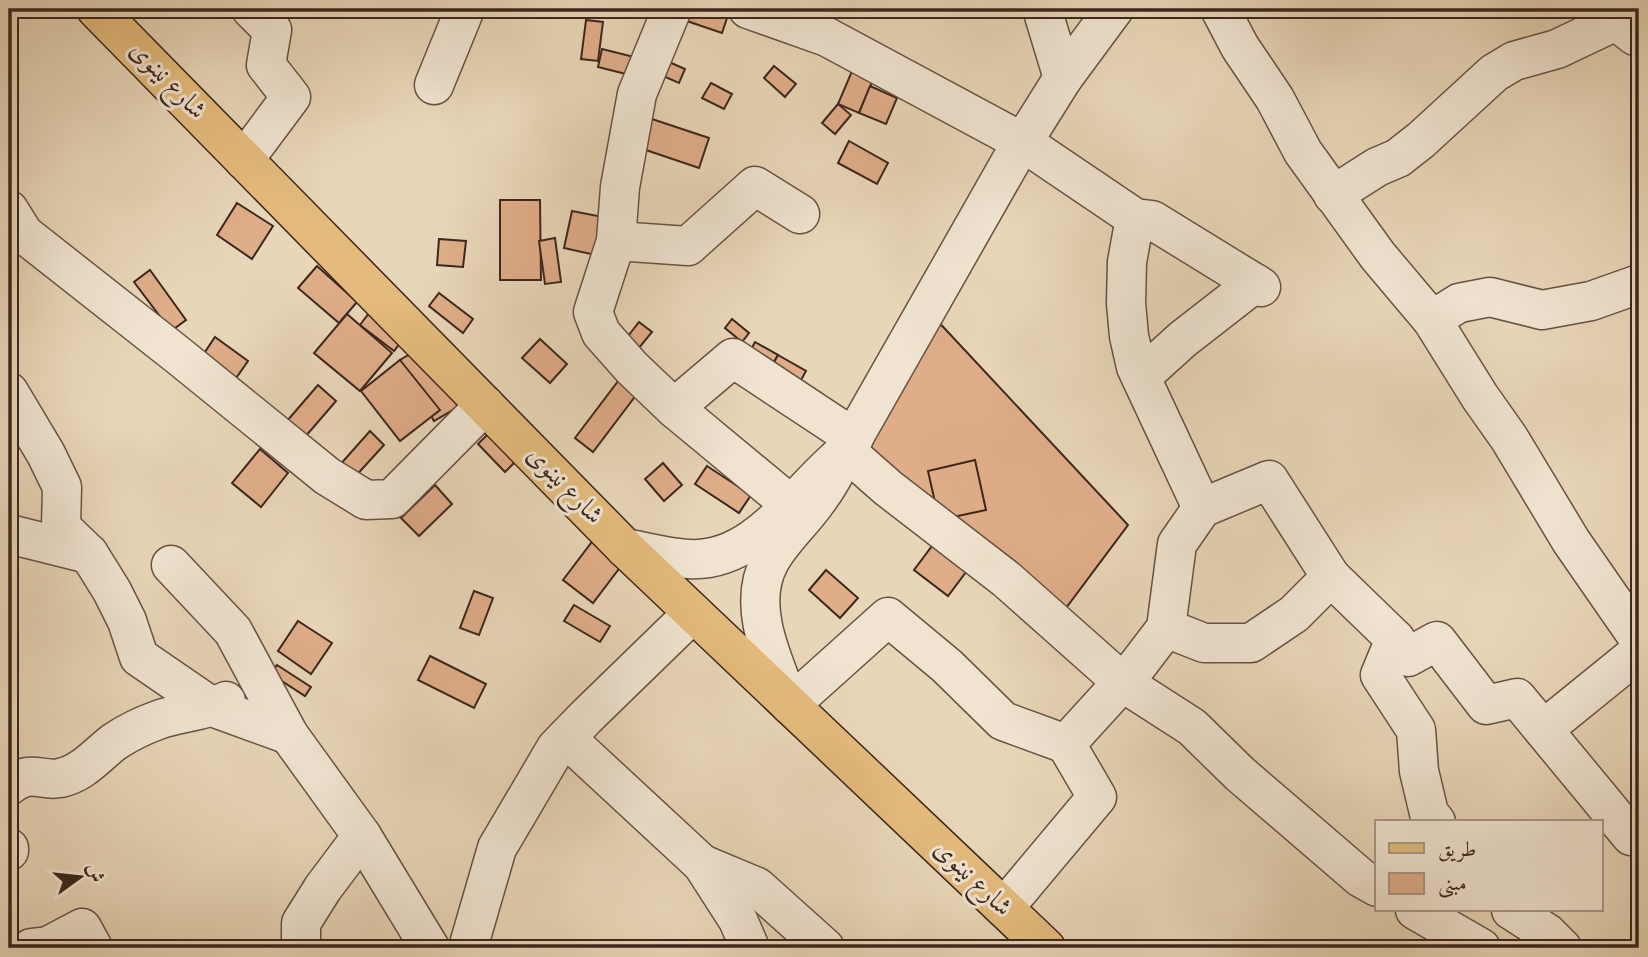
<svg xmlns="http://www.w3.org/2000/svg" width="1648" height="957" viewBox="0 0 1648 957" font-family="'Sorts Mill Goudy',Amiri,serif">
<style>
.building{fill:#e0ad89;stroke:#3c271e;stroke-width:2}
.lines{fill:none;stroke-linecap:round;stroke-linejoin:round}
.minor-casing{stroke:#675344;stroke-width:41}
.major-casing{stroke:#3c271e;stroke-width:41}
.minor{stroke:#f0e4d1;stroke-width:38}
.major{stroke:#e4bb7c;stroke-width:38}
.labels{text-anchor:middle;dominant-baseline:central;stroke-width:6;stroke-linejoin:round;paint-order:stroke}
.street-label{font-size:26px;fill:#3c271e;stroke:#f0e4d1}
</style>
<rect width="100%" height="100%" fill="#e8d6b8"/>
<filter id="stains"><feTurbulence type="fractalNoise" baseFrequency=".00286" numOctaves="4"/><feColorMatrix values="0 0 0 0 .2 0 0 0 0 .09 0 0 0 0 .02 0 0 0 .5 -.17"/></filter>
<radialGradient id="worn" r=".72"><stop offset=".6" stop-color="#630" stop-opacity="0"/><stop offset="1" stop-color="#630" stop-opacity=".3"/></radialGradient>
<g class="building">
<polygon points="684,9 709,9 728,15 722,33 681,19"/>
<polygon points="586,20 603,22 598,61 581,59"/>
<polygon points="602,49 642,59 638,77 598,67"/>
<polygon points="669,62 685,69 679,83 663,76"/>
<polygon points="774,66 796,84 785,97 764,78"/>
<polygon points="852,71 873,80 859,113 838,104"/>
<polygon points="711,83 732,94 724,109 702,98"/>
<polygon points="870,86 897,98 886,124 859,113"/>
<polygon points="838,104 851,115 835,134 822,123"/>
<polygon points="649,118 709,138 699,168 640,148"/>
<polygon points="849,141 888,163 877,184 838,163"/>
<polygon points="500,200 540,200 541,280 500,280"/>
<polygon points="237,203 273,226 252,259 217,235"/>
<polygon points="572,211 608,218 600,256 564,248"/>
<polygon points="555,238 561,282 545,284 539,241"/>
<polygon points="439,239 466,241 463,267 437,265"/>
<polygon points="317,266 357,302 339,323 298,288"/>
<polygon points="150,270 186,320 171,331 134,282"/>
<polygon points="439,293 473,319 463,333 429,306"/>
<polygon points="382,296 416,322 394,351 360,325"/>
<polygon points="347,314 392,353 360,391 314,353"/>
<polygon points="933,316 1128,525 1066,608 861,447"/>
<polygon points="732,319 749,333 742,342 725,328"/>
<polygon points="639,322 652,332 634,354 622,344"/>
<polygon points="215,337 248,361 234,381 201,358"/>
<polygon points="540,339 567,364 550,383 522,358"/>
<polygon points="433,340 468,401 434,421 400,360"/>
<polygon points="755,342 778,355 772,366 749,353"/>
<polygon points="778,355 806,371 800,382 772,366"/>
<polygon points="400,360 440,410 400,441 361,391"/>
<polygon points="625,372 643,386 593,452 575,438"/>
<polygon points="318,385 336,401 305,437 287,421"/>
<polygon points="508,414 535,442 505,472 478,444"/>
<polygon points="370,431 384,445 352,480 338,467"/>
<polygon points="260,449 288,473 261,507 232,483"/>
<polygon points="975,460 986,510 939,520 928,471"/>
<polygon points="663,463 682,485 664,501 645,479"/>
<polygon points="707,466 751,495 739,513 695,484"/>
<polygon points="435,485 452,504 419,536 401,518"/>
<polygon points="607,522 637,545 593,603 563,580"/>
<polygon points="935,542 969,568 948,596 914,570"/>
<polygon points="826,570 858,598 840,618 809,590"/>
<polygon points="474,591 493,598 479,635 460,628"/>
<polygon points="574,605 610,626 600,642 564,621"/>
<polygon points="298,621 332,643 311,674 278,651"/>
<polygon points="430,656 486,684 474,708 418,680"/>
<polygon points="277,665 311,687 305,696 271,674"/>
</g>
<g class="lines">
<defs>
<g id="minor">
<polyline points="672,9 637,94 620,187 616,241 593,312 601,333 632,368 674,408 791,505"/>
<polyline points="748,9 827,37 1024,143 1135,218 1152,220 1261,287"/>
<polyline points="1042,9 1063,78"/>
<polyline points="1220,9 1240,47 1275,99 1303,152 1378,256 1432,320 1459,303 1490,297 1542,310 1591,301 1639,284"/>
<polyline points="434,85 465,9"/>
<polyline points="244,160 291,97 266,65 272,30 251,9"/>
<polyline points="1333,195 1377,167 1398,158 1421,140 1494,73 1514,61 1557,49 1616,21 1635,36 1639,34"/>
<polyline points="9,210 24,234 179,356 327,476 366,500 392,499 485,405"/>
<polyline points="1135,218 1127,262 1126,303 1129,336 1136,367 1202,508"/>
<polyline points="616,241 688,246 755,186 800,214"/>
<polyline points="1432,320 1480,397 1509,438 1571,541 1639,639"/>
<polyline points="1141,377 1183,339 1255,283"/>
<polyline points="9,392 46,454 62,487 61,527 89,554 9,534"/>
<polyline points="674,408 733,358 854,438"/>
<path d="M625 548C646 552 668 558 689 559 757 563 798 489 846 451L1011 161 1063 78 1114 9"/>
<polyline points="89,554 112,591 127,621 139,657 212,707 289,735 233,631 171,565"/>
<polyline points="1166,628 1204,643 1251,643 1294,614 1331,577"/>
<polyline points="1395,639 1380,675 1416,730 1419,771 1429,813 1436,822"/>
<polyline points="1544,729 1639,652"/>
<polyline points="289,735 362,836 430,948"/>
<polyline points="566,738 702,864 738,920 750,948"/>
<path d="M1066 744 1003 721 947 666 888 617 790 705C774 662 745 606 770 561 782 539 802 522 816 502 828 487 837 469 846 451L888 488 1006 579 1122 682 1192 727 1240 774 1361 878 1377 887"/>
<path d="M9 786C31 768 41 782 60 778 82 774 97 755 114 742 126 734 144 725 158 720 180 712 204 712 226 701"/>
<polyline points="9,848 9,851"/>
<polyline points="702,864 757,887 825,948"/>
<polyline points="1004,908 1097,797 1066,744 1137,666 1166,628 1177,544 1202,508 1269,480 1331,577 1395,639 1408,657 1437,641 1486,705 1517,698 1631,836 1639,831"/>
<polyline points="1415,910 1481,948"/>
<polyline points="1511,910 1547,933 1562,948"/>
<polyline points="31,948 48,946 82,928 93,948"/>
<polyline points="301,948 301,923 323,888 362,836"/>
<polyline points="468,948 497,848 556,748 586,717 693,613"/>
</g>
<polyline id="major" points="96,9 625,548 1046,948"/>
</defs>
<use href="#minor" class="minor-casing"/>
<use href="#major" class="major-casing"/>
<use href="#minor" class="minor"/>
<use href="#major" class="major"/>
</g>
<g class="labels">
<g class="street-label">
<text transform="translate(167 81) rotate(46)">شارع نينوى</text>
<text transform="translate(564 486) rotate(46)">شارع نينوى</text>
<text transform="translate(972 879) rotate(44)">شارع نينوى</text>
</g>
</g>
<rect width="1648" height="957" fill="none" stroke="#e8d6b8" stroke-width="35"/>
<rect x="10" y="10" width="1627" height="936" fill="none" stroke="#3c271e" stroke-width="3.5"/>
<rect x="18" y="18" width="1613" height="922" fill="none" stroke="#3c271e" stroke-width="2"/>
<rect x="1375" y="820" width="228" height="91" fill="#f0e4d1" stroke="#a89889" stroke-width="2"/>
<rect x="1389" y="843" width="35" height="10" fill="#e4bb7c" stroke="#a89889" stroke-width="2"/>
<text x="1438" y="856" font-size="21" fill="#3c271e">طريق</text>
<rect x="1389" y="873" width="35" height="21" fill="#e0ad89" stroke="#a89889" stroke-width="2"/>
<text x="1438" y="890" font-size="21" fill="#3c271e">مبنى</text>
<g transform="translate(80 877) rotate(75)" stroke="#f0e4d1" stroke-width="5" paint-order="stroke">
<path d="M0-5L12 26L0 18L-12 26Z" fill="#3c271e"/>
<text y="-10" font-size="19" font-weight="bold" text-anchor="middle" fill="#3c271e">ش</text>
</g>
<rect width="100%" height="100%" filter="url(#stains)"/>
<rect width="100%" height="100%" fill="url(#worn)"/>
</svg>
